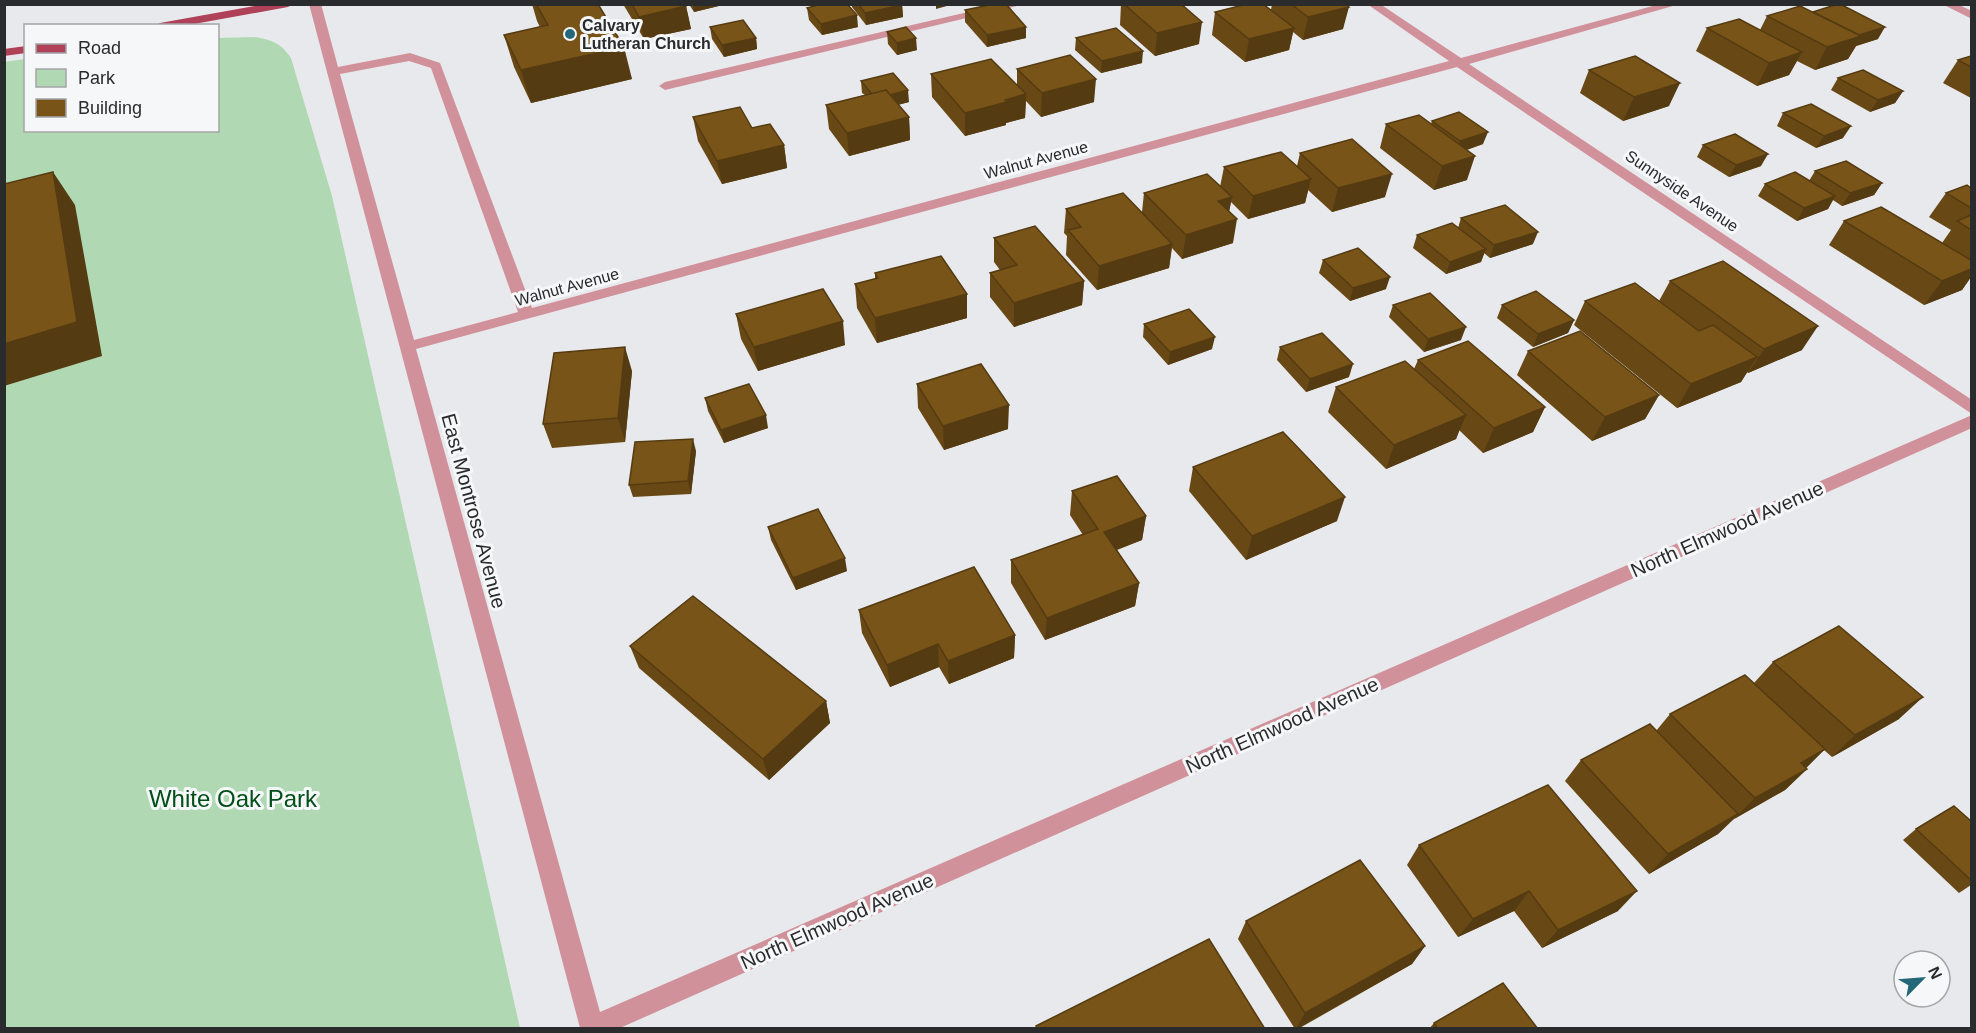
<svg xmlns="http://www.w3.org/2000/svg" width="1976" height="1033" viewBox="0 0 1976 1033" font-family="Arial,sans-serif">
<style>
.green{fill:#b0d9b3}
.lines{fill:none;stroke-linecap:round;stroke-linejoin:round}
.minor{fill:#d0919a;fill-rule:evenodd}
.major{fill:#af4158;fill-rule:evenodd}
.wall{fill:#684815}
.shaded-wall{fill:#553b11}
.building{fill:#795418;stroke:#553b11;stroke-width:1.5}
.poi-dot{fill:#236778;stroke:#f5f7f9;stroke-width:2}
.labels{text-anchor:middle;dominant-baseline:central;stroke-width:6;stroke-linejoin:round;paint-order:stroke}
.far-poi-label{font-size:16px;font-weight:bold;fill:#2a2b2c;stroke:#f5f7f9;text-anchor:start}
.far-street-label{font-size:16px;fill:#2a2b2c;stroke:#f5f7f9}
.street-label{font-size:20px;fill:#2a2b2c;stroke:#f5f7f9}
.near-park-label{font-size:24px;fill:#004f16;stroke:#f5f7f9}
</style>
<rect width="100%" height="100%" fill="#e8e9ec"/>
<path class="green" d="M255 37C272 40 281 43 291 58L332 196 520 1028H5L4 62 25 59 26 130H218V38Z"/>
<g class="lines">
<g class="minor">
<path d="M309 4H321L338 67 410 53 440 63 532 308 1449 61 1367 4H1380L1461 58 1660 4H1680L1469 64 1972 400V414L1457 67 416 349 600 1012 1972 415V428L620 1028H580ZM409 61 431 68 518 312 414 340 340 74Z"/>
<polygon points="1003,4 1025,4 665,90 659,86 665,82"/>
<polygon points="1942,4 1957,4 1972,11 1972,19"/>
</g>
<g class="major">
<polygon points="265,4 293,4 288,7 183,26 155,26 160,23"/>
<polygon points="26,46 26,53 4,56 4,49"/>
</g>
</g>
<g class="wall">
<polygon points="532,4 598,4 632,79 531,103 514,67 504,35 540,27 537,21"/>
<polygon points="623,4 685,4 686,6 691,29 644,39"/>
<polygon points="689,4 727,4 694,12"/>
<polygon points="852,4 902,4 903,17 866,25 852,7"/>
<polygon points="1121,4 1181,4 1199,44 1155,56 1120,25"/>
<polygon points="1272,4 1346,4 1343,29 1303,40 1293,32 1289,50 1245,62 1212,35 1215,12 1271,10"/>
<polygon points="807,8 858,27 822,35 809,20"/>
<polygon points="965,10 1026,38 987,47 965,22"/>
<polygon points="1813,12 1878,39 1856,46 1848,59 1815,70 1797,61 1789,75 1757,86 1696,51 1707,28 1760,30 1767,16"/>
<polygon points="710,27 756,38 757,49 724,57 712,39"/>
<polygon points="887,32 917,50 897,55 888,44"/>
<polygon points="1076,38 1142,63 1101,73 1075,50"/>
<polygon points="1971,56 1971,98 1943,83 1958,60"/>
<polygon points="1017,69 1094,102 1041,117 1026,101 1025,118 1006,123 1006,125 965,136 932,97 931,74 1017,85"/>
<polygon points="1589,70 1669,106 1623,121 1580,93"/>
<polygon points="1838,78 1903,91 1895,103 1870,112 1831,90"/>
<polygon points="861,81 909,102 898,105 909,117 910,140 849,156 829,129 826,105 865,95 862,93"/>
<polygon points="1783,113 1843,138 1816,148 1777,126"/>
<polygon points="693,117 752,128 784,145 787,168 722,184 698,141"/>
<polygon points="1432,121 1483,144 1467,150 1467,180 1434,190 1380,148 1386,124 1431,124"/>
<polygon points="1703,145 1761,166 1729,177 1697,157"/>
<polygon points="1300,153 1385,197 1332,212 1308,190 1305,203 1248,219 1231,202 1229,212 1233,243 1182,259 1172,248 1169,268 1097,290 1066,255 1067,236 1064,233 1066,209 1142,212 1144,193 1220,187 1224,167 1297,166"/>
<polygon points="1815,171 1882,183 1874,195 1842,206 1833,200 1828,209 1797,221 1758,196 1765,184 1809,181"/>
<polygon points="1971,188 1971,277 1962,290 1924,305 1829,245 1844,221 1942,243 1951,230 1929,217 1946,193"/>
<polygon points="1461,218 1533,244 1490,258 1484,253 1481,262 1446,274 1413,248 1417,235 1458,228"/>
<polygon points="994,238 1084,281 1082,305 1014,327 990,297 990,273 1000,270 994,262"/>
<polygon points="1323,260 1386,289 1350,301 1319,273"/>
<polygon points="875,273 967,318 877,343 857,308 855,284 875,279"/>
<polygon points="1670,281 1802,350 1748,373 1747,372 1741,382 1677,408 1574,325 1585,301 1659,301"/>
<polygon points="1393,305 1461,340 1424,352 1389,317"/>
<polygon points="1502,305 1574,320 1568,333 1533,347 1497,318"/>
<polygon points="736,314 845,345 758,371 741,339"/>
<polygon points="1144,324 1212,349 1168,365 1143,337"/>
<polygon points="1280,347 1349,377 1306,392 1277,360"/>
<polygon points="1528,351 1659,395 1645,419 1592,441 1517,375"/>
<polygon points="1418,360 1545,407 1533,432 1483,453 1459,430 1456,439 1386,469 1328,412 1336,387 1414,369"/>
<polygon points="632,371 625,442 552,448 543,424"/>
<polygon points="917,384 1008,429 944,450 918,408"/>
<polygon points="705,398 768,428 724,443 708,411"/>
<polygon points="696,451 691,494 633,497 629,485"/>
<polygon points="1193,467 1337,521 1246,560 1189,491"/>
<polygon points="1072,491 1146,516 1142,540 1117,550 1139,583 1135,606 1045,640 1011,583 1011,560 1083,535 1070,515"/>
<polygon points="768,527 847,571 796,590 771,540"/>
<polygon points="859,610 1015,635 1014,658 949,684 939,667 890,687 862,633"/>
<polygon points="630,646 826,701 830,723 769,780 639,668"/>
<polygon points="1773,662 1899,719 1832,757 1824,750 1806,768 1807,769 1785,790 1734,819 1718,834 1649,874 1565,781 1581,760 1656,731 1670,714 1754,683"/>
<polygon points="1971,821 1971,885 1959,893 1903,840 1916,829"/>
<polygon points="1419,845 1618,911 1542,948 1514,911 1458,937 1407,865"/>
<polygon points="1246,921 1425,946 1412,964 1298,1029 1295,1029 1238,939"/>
<polygon points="1434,1023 1538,1029 1429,1029"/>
</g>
<g class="shaded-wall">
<polygon points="693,4 727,4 694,12"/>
<polygon points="936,4 954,4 936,9"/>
<polygon points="902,5 903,17 866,25 865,13"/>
<polygon points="686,6 691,29 644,39 639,17"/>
<polygon points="1349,7 1343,29 1303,40 1308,17"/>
<polygon points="857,15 858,27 822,35 821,24"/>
<polygon points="1202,22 1199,44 1155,56 1157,33"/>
<polygon points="1026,27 1026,38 987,47 987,35"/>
<polygon points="1885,27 1878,39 1856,46 1848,59 1815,70 1827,47 1855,36"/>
<polygon points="1294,28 1289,50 1245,62 1249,39"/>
<polygon points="756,38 757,49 724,57 722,45"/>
<polygon points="916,38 917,50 897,55 897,43"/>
<polygon points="624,47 632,79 531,103 521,70"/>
<polygon points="1143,51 1142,63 1101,73 1102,61"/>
<polygon points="1802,52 1789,75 1757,86 1769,63"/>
<polygon points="1096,79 1094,102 1041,117 1042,93"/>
<polygon points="1680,83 1669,106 1623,121 1634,97"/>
<polygon points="908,90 909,102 877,110 876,98"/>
<polygon points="1903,91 1895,103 1870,112 1878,100"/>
<polygon points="1026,94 1025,118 1006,123 1006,125 965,136 965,113 1005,100"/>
<polygon points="909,117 910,140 849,156 847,133"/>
<polygon points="1851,126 1843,138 1816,148 1824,136"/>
<polygon points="1488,132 1483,144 1456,153 1460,141"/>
<polygon points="784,145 787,168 722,184 717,161"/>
<polygon points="1768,154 1761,166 1729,177 1736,165"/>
<polygon points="1475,156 1467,180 1434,190 1442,166"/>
<polygon points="53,172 75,205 102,356 4,386 4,344"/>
<polygon points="1392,174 1385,197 1332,212 1338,188"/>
<polygon points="1311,179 1305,203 1248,219 1253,196"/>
<polygon points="1882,183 1874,195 1842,206 1850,193"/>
<polygon points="1835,196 1828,209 1797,221 1804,208"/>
<polygon points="1232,197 1227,221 1218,201"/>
<polygon points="1237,219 1233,243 1182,259 1186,235"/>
<polygon points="1538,232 1533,244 1490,258 1494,245"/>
<polygon points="1172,244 1169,268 1097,290 1099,266"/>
<polygon points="1486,249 1481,262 1446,274 1450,262"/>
<polygon points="1971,269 1971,277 1962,290 1924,305 1942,281"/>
<polygon points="1390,277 1386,289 1350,301 1353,288"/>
<polygon points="1084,281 1082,305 1014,327 1014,303"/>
<polygon points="967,294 967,318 877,343 875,318"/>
<polygon points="1574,320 1568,333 1533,347 1538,334"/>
<polygon points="843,321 845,345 758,371 754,347"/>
<polygon points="1818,326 1802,350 1748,373 1764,349"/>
<polygon points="1466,327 1461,340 1424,352 1428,339"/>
<polygon points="1215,337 1212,349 1168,365 1170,352"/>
<polygon points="625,347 632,371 625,442 618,418"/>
<polygon points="1757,357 1741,382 1677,408 1691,384"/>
<polygon points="1353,364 1349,377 1306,392 1310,379"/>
<polygon points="1659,395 1645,419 1592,441 1605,417"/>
<polygon points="1009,405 1008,429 944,450 943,426"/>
<polygon points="1545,407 1533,432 1483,453 1494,428"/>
<polygon points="766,415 768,428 724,443 721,430"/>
<polygon points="1466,415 1456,439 1386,469 1394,445"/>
<polygon points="693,439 696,451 691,494 688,481"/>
<polygon points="1345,497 1337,521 1246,560 1252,536"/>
<polygon points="1146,516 1142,540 1102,555 1104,532"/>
<polygon points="845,558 847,571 796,590 793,578"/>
<polygon points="1139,583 1135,606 1045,640 1047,618"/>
<polygon points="1015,635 1014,658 949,684 948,661"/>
<polygon points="938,644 939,667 890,687 887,665"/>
<polygon points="1923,697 1899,719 1832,757 1855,735"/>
<polygon points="826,701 830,723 769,780 763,759"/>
<polygon points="1825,749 1803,771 1801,763"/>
<polygon points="1807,769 1785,790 1734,819 1755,798"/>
<polygon points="1738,814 1718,834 1649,874 1668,854"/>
<polygon points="1529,891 1514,911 1458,937 1473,919"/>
<polygon points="1637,891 1618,911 1542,948 1558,930"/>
<polygon points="1425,946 1412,964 1296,1029 1305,1013"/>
</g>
<g class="building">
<polygon points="536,4 598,4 624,47 521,70 504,35 548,25"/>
<polygon points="632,4 685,4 686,6 639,17"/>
<polygon points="822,4 847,4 857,15 821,24 807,8"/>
<polygon points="858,4 902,4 902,5 865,13"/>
<polygon points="994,4 1006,4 1026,27 987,35 965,10"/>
<polygon points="1124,4 1181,4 1202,22 1157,33"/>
<polygon points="1247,4 1263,4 1294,28 1249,39 1215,12"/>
<polygon points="1291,4 1346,4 1349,7 1308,17"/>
<polygon points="1838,4 1840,4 1885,27 1859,35 1813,12"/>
<polygon points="1800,6 1861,36 1827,47 1767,16"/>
<polygon points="1739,19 1802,52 1769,63 1707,28"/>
<polygon points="743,20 756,38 722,45 710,27"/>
<polygon points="906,27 916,38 897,43 887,32"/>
<polygon points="1116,28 1143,51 1102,61 1076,38"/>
<polygon points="1070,55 1096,79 1042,93 1017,69"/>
<polygon points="1635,56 1680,83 1634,97 1589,70"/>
<polygon points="1971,56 1971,67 1958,60"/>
<polygon points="991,59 1026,94 1005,100 1007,102 965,113 931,74"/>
<polygon points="1863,70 1903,91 1878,100 1838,78"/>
<polygon points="893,73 908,90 890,95 886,90 872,94 861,81"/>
<polygon points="886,90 909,117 847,133 826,105"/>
<polygon points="1811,104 1851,126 1824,136 1783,113"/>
<polygon points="740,107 752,128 770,124 784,145 717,161 693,117"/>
<polygon points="1459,112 1488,132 1460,141 1432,121"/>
<polygon points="1419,115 1475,156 1442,166 1386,124"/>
<polygon points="1735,134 1768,154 1736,165 1703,145"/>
<polygon points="1352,139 1392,174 1338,188 1300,153"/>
<polygon points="1281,152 1311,179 1253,196 1224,167"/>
<polygon points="1846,161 1882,183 1850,193 1815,171"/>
<polygon points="53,172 77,322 4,344 4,184"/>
<polygon points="1795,172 1835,196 1804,208 1765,184"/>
<polygon points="1207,174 1232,197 1218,201 1237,219 1186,235 1144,193"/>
<polygon points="1967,185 1971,188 1971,208 1946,193"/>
<polygon points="1123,193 1172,244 1099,266 1068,230 1081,227 1066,209"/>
<polygon points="1505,205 1538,232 1494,245 1461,218"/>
<polygon points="1881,207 1971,260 1971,269 1942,281 1844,221"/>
<polygon points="1971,215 1971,230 1957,221"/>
<polygon points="1452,223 1486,249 1450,262 1417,235"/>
<polygon points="1035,226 1084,281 1014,303 990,273 1017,265 994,238"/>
<polygon points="1358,248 1390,277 1353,288 1323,260"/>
<polygon points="941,256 967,294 875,318 855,284 878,278 875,273"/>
<polygon points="1723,261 1818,326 1764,349 1670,281"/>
<polygon points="1635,283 1699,331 1713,325 1757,357 1691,384 1585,301"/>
<polygon points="823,289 843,321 754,347 736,314"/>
<polygon points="1536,291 1574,320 1538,334 1502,305"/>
<polygon points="1430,293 1466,327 1428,339 1393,305"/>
<polygon points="1189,309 1215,337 1170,352 1144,324"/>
<polygon points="1580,331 1659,395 1605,417 1528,351"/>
<polygon points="1322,333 1353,364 1310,379 1280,347"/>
<polygon points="1468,341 1545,407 1494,428 1418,360"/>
<polygon points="625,347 618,418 543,424 554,353"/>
<polygon points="1405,361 1466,415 1394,445 1336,387"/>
<polygon points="981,364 1009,405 943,426 917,384"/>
<polygon points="749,384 766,415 721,430 705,398"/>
<polygon points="1283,432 1345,497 1252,536 1193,467"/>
<polygon points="693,439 688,481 629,485 635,442"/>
<polygon points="1117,476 1146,516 1104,532 1139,583 1047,618 1011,560 1098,529 1072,491"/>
<polygon points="818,509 845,558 793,578 768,527"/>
<polygon points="974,567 1015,635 948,661 938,644 887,665 859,610"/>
<polygon points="693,596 826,701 763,759 630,646"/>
<polygon points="1839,626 1923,697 1855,735 1773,662"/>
<polygon points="1745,675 1825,749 1801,763 1807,769 1755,798 1670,714"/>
<polygon points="1650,724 1738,814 1668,854 1581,760"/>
<polygon points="1548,785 1637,891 1558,930 1529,891 1473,919 1419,845"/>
<polygon points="1954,806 1971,821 1971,880 1916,829"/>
<polygon points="1360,860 1425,946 1305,1013 1246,921"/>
<polygon points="1209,939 1265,1029 1037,1029 1036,1026"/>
<polygon points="1503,983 1538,1029 1438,1029 1434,1023"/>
</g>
<circle class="poi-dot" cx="570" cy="34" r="6"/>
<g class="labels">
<g class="far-poi-label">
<text x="582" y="25">Calvary<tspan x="582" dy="18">Lutheran Church</tspan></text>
</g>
<g class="far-street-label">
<text transform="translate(1036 160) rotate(-15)">Walnut Avenue</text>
<text transform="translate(1682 191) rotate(34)">Sunnyside Avenue</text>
<text transform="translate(567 287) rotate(-15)">Walnut Avenue</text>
</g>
<g class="street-label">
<text transform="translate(474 511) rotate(75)">East Montrose Avenue</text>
<text transform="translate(1727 529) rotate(-24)">North Elmwood Avenue</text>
<text transform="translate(1282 725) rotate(-24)">North Elmwood Avenue</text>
<text transform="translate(837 921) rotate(-24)">North Elmwood Avenue</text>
</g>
<g class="near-park-label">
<text x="233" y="798">White Oak Park</text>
</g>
</g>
<rect width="1976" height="1033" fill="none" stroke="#2a2b2c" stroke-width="12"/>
<rect x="24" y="24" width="195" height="108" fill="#f5f7f9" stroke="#a4a5a7" stroke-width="1.5"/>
<rect x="36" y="44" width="30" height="9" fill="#af4158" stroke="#a4a5a7" stroke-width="1.5"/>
<text x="78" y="54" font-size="18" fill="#2a2b2c">Road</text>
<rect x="36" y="69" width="30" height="18" fill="#b0d9b3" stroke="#a4a5a7" stroke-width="1.5"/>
<text x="78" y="84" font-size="18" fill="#2a2b2c">Park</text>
<rect x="36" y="99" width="30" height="18" fill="#795418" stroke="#a4a5a7" stroke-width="1.5"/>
<text x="78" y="114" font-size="18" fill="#2a2b2c">Building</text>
<g transform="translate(1922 979) rotate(65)"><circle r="28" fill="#f5f7f9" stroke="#a4a5a7" stroke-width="1.5"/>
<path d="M0-4.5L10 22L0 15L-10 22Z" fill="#236778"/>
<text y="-9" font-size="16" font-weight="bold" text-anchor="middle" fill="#2a2b2c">N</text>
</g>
</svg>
